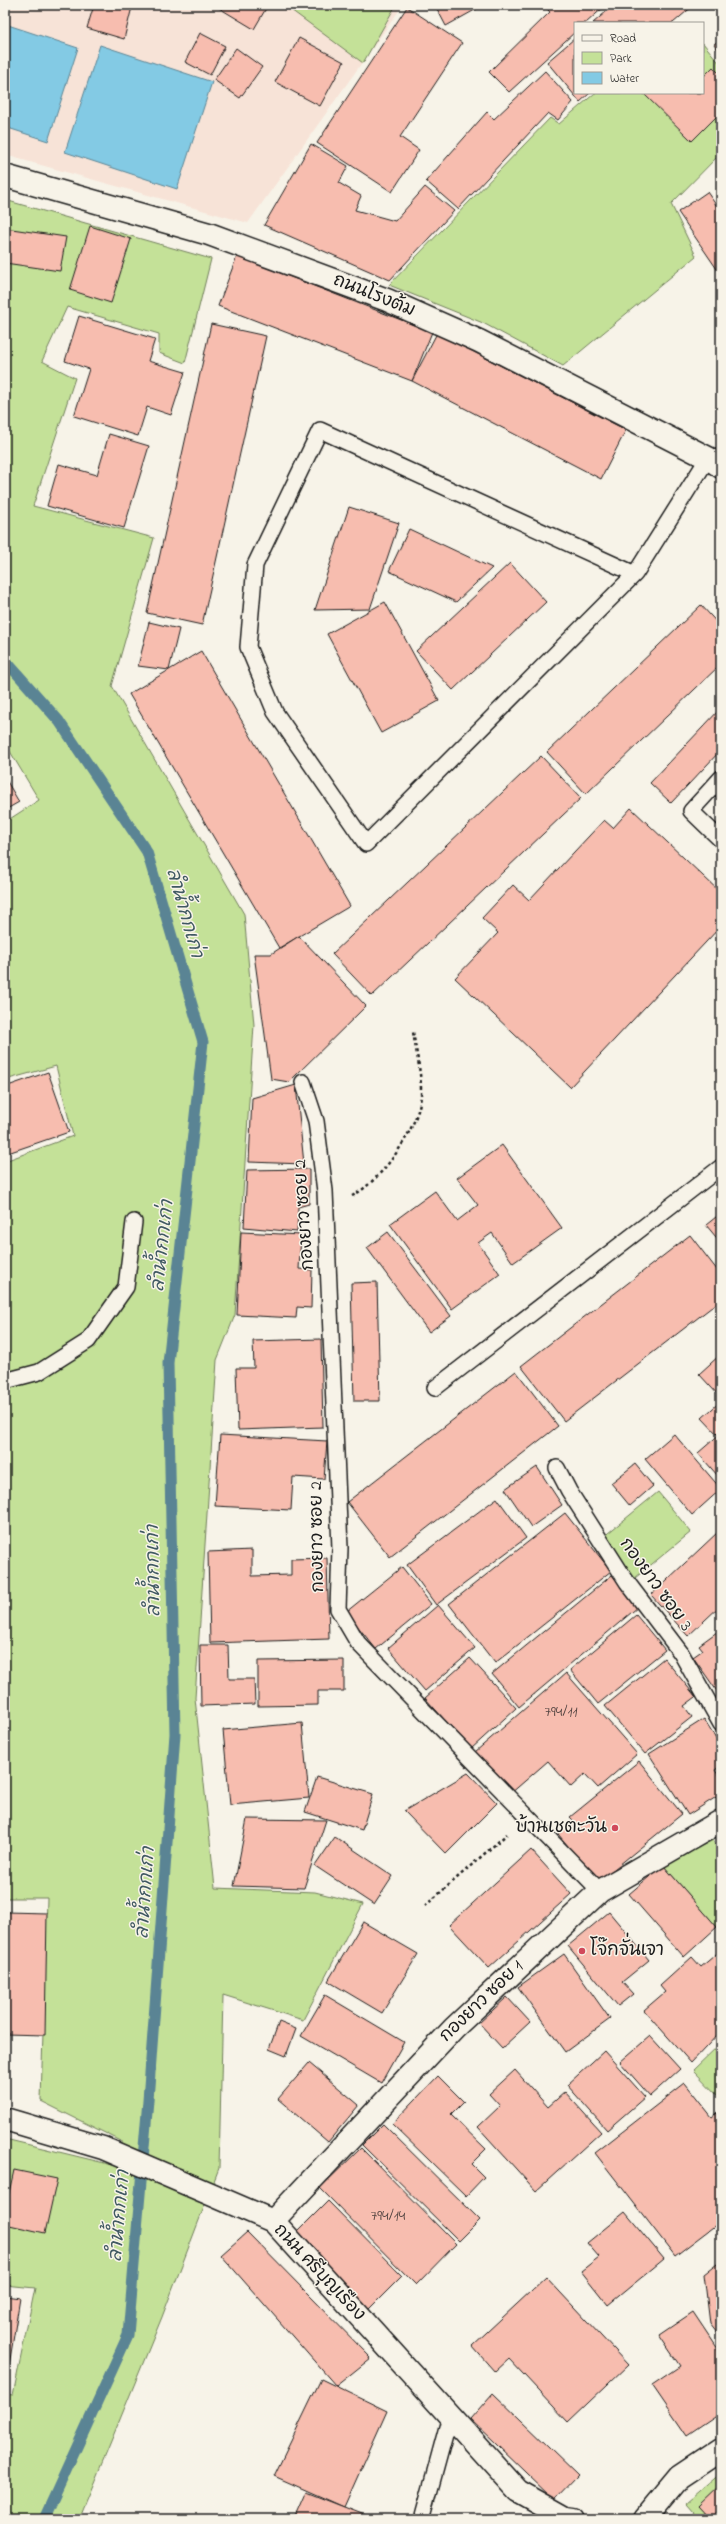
<svg xmlns="http://www.w3.org/2000/svg" width="726" height="2524" viewBox="0 0 726 2524" font-family="'Indie Flower','Playpen Sans Thai',sans-serif">
<style>
.built{fill:#f7e3d7}
.green{fill:#c4e198;stroke:#707e5a}
.water{fill:#83cae4;stroke:#5a8494}
.lines{fill:none;stroke-linecap:round;stroke-linejoin:round}
.stream{stroke:#5a8494;stroke-width:11}
.building{fill:#f7bdaf;stroke:#1c1c1c}
.lane-casing{stroke:#1c1c1c;stroke-width:18}
.street-casing{stroke:#1c1c1c;stroke-width:25}
.path{stroke:#1c1c1c;stroke-width:2.5;stroke-dasharray:3 3;stroke-linecap:butt}
.lane{stroke:#f7f3e8;stroke-width:15}
.street{stroke:#f7f3e8;stroke-width:22}
.poi-dot{fill:#d1495b;stroke:#f7f3e8;stroke-width:1.5}
.labels{text-anchor:middle;dominant-baseline:central;stroke-width:3;stroke-linejoin:round;paint-order:stroke}
.number-label{font-size:16px;fill:#534441}
.street-label{font-size:18px;fill:#1c1c1c;stroke:#f7f3e8}
.poi-label{font-size:18px;fill:#1c1c1c;stroke:#f7f3e8;text-anchor:end}
.water-label{font-size:19px;font-style:italic;fill:#405962;stroke:#f7f3e8}
</style>
<rect width="100%" height="100%" fill="#f7f3e8"/>
<filter id="ink" filterUnits="userSpaceOnUse"><feTurbulence type="fractalNoise" baseFrequency=".025" numOctaves="2"/><feDisplacementMap in="SourceGraphic" scale="8" xChannelSelector="R" yChannelSelector="G"/><feConvolveMatrix kernelMatrix="1 2 1 2 8 2 1 2 1" color-interpolation-filters="sRGB"/></filter>
<g filter="url(#ink)">
<polygon class="built" points="5,5 403,5 248,223 5,155"/>
<g class="green">
<polygon points="295,5 396,5 363,63 291,10"/>
<polygon points="703,43 721,65 721,153 671,204 696,256 563,366 483,323 389,285 550,118 559,124 595,93 703,93"/>
<polygon points="5,200 211,259 185,363 159,353 159,334 67,307 42,361 75,378 33,506 154,538 112,686 244,914 254,1025 235,1315 217,1360 195,1698 215,1888 315,1892 363,1904 303,2020 223,1995 219,2168 162,2317 79,2519 5,2519 5,2394 13,2395 35,2288 5,2285 5,2139 117,2166 121,2156 121,2141 41,2101 47,1898 5,1898 5,1161 73,1136 56,1066 5,1080 5,822 39,800 5,743"/>
<polygon points="658,1492 691,1532 635,1578 602,1538"/>
<polygon points="713,1840 721,1856 721,1924 717,1927 663,1865"/>
<polygon points="721,2043 721,2099 693,2070"/>
<polygon points="721,2473 721,2519 700,2519 686,2503"/>
</g>
<g class="water">
<polygon points="5,24 78,48 48,141 5,127"/>
<polygon points="100,45 212,82 177,189 65,152"/>
</g>
<g class="lines">
<polyline class="stream" points="5,660 59,721 147,852 203,1042 168,1363 175,1734 148,2100 128,2335 44,2519"/>
</g>
<g class="building">
<polygon points="94,5 132,7 124,39 87,28"/>
<polygon points="214,5 268,5 254,29"/>
<polygon points="435,5 481,5 482,6 446,26"/>
<polygon points="543,5 606,5 586,23 575,23 575,32 509,92 489,72 550,12"/>
<polygon points="614,5 694,5 673,23 593,23"/>
<polygon points="407,7 462,43 400,137 419,150 392,192 317,143"/>
<polygon points="200,33 225,46 210,75 185,62"/>
<polygon points="299,38 344,62 320,106 275,82"/>
<polygon points="575,38 575,93 590,93 580,102 547,62"/>
<polygon points="721,39 721,54 714,44"/>
<polygon points="236,48 262,67 240,98 214,80"/>
<polygon points="713,67 721,75 721,112 692,141 643,93 703,93 703,77"/>
<polygon points="545,71 573,102 558,120 548,113 458,209 426,181 487,112 494,119"/>
<polygon points="311,144 348,166 339,183 361,196 355,210 395,221 425,187 454,211 390,280 264,225"/>
<polygon points="707,192 721,212 721,275 678,212"/>
<polygon points="90,226 131,239 111,303 70,290"/>
<polygon points="5,228 66,237 60,271 5,263"/>
<polygon points="237,256 432,332 412,381 218,306"/>
<polygon points="79,316 155,339 148,361 185,372 171,415 147,407 138,436 74,416 89,369 65,361"/>
<polygon points="211,324 266,336 202,625 147,613"/>
<polygon points="437,333 626,430 601,479 412,381"/>
<polygon points="109,434 149,446 124,528 47,506 59,464 97,475"/>
<polygon points="349,507 399,523 370,609 315,610"/>
<polygon points="409,529 492,568 456,602 389,571"/>
<polygon points="510,563 546,602 453,690 416,651"/>
<polygon points="385,602 439,701 381,733 327,634"/>
<polygon points="701,605 721,627 721,664 586,794 547,752"/>
<polygon points="149,622 179,629 169,670 138,666"/>
<polygon points="201,651 350,906 279,948 129,694"/>
<polygon points="721,708 721,750 671,803 650,783"/>
<polygon points="541,756 581,798 372,996 332,954"/>
<polygon points="5,778 19,802 5,810"/>
<polygon points="631,808 721,893 721,926 570,1087 455,978 498,933 482,918 513,885 529,900 604,820 613,828"/>
<polygon points="299,936 366,1006 289,1082 271,1079 254,954 271,954"/>
<polygon points="48,1072 69,1132 5,1154 5,1087"/>
<polygon points="296,1085 304,1164 249,1162 252,1098"/>
<polygon points="502,1145 562,1228 513,1263 492,1233 478,1243 500,1274 452,1309 390,1224 435,1191 457,1221 478,1205 457,1178"/>
<polygon points="309,1169 309,1204 298,1207 297,1232 244,1227 247,1170"/>
<polygon points="721,1213 721,1243 706,1225"/>
<polygon points="241,1232 301,1235 299,1269 312,1270 311,1308 297,1307 296,1318 237,1315"/>
<polygon points="388,1232 451,1316 429,1332 367,1248"/>
<polygon points="690,1235 721,1275 721,1300 564,1421 521,1366"/>
<polygon points="377,1282 380,1401 354,1401 351,1283"/>
<polygon points="321,1339 323,1427 238,1430 236,1368 254,1368 253,1341"/>
<polygon points="721,1354 721,1398 699,1374"/>
<polygon points="516,1371 558,1426 390,1557 347,1502"/>
<polygon points="721,1401 721,1432 718,1435 702,1418"/>
<polygon points="721,1433 721,1473 718,1476 698,1453"/>
<polygon points="674,1434 721,1489 692,1515 645,1459"/>
<polygon points="220,1435 327,1441 324,1479 293,1477 291,1510 215,1506"/>
<polygon points="635,1464 653,1486 630,1506 611,1483"/>
<polygon points="537,1467 562,1505 531,1527 505,1489"/>
<polygon points="497,1498 526,1538 436,1605 407,1565"/>
<polygon points="565,1513 611,1571 495,1663 449,1604"/>
<polygon points="718,1532 721,1534 721,1605 688,1636 651,1595"/>
<polygon points="252,1550 252,1576 291,1575 291,1559 327,1558 329,1639 210,1643 208,1552"/>
<polygon points="402,1567 431,1604 376,1649 346,1612"/>
<polygon points="612,1575 638,1607 519,1707 492,1674"/>
<polygon points="438,1605 475,1648 425,1691 388,1648"/>
<polygon points="636,1615 665,1650 598,1704 570,1670"/>
<polygon points="721,1629 721,1693 719,1694 693,1657 703,1650 699,1645"/>
<polygon points="200,1645 228,1645 229,1679 254,1679 255,1704 201,1706"/>
<polygon points="470,1658 516,1708 471,1749 425,1698"/>
<polygon points="664,1658 696,1697 684,1706 692,1717 645,1754 605,1706"/>
<polygon points="344,1660 344,1691 318,1691 318,1705 258,1706 258,1661"/>
<polygon points="566,1673 637,1754 598,1788 585,1774 571,1787 548,1761 510,1794 475,1752"/>
<polygon points="704,1719 721,1746 721,1766 715,1770 721,1780 721,1794 688,1815 649,1754"/>
<polygon points="302,1723 309,1798 230,1805 223,1730"/>
<polygon points="639,1761 682,1814 598,1882 558,1834 574,1821 570,1817"/>
<polygon points="468,1773 497,1803 446,1854 404,1811"/>
<polygon points="317,1777 373,1794 362,1830 305,1812"/>
<polygon points="247,1819 326,1820 304,1888 234,1886"/>
<polygon points="335,1837 393,1876 374,1905 315,1866"/>
<polygon points="531,1850 571,1894 489,1968 449,1925"/>
<polygon points="663,1865 717,1927 684,1957 629,1894"/>
<polygon points="5,1912 47,1913 45,2035 5,2034"/>
<polygon points="609,1912 649,1960 622,1982 633,1994 618,2006 568,1946"/>
<polygon points="363,1922 418,1954 382,2013 328,1981"/>
<polygon points="721,1950 721,2031 691,2063 644,2010 665,1992 660,1986 692,1957 701,1967"/>
<polygon points="564,1954 610,2019 565,2052 518,1987"/>
<polygon points="325,1995 404,2042 381,2083 301,2036"/>
<polygon points="507,1997 530,2022 502,2048 479,2023"/>
<polygon points="279,2022 296,2029 286,2056 269,2049"/>
<polygon points="650,2036 680,2069 650,2096 620,2062"/>
<polygon points="604,2051 645,2097 607,2130 567,2085"/>
<polygon points="309,2063 359,2105 328,2142 278,2099"/>
<polygon points="515,2070 548,2107 565,2092 601,2132 536,2191 478,2127 500,2106 489,2094"/>
<polygon points="438,2076 464,2102 451,2115 486,2149 471,2164 484,2177 466,2196 392,2124"/>
<polygon points="685,2083 712,2117 721,2110 721,2221 675,2256 595,2153"/>
<polygon points="383,2124 480,2220 459,2241 362,2145"/>
<polygon points="361,2148 456,2244 416,2285 320,2188"/>
<polygon points="14,2170 57,2179 45,2233 5,2224 5,2211"/>
<polygon points="328,2201 402,2276 367,2311 293,2236"/>
<polygon points="625,2212 664,2259 608,2305 581,2271 599,2257 587,2243"/>
<polygon points="247,2232 371,2358 336,2386 221,2255"/>
<polygon points="721,2261 721,2338 710,2324 704,2274"/>
<polygon points="546,2277 628,2365 568,2422 509,2359 495,2372 472,2346"/>
<polygon points="5,2296 20,2298 6,2384 5,2384"/>
<polygon points="693,2312 721,2354 721,2413 687,2436 652,2385 680,2366 659,2335"/>
<polygon points="321,2379 387,2411 344,2507 274,2476"/>
<polygon points="493,2393 578,2475 554,2500 470,2419"/>
<polygon points="721,2485 721,2519 711,2519 699,2506"/>
<polygon points="306,2492 344,2507 375,2519 294,2519"/>
</g>
<g class="lines">
<defs>
<g id="lane">
<polyline points="635,574 366,844 275,712 248,647 255,565 320,430 635,574 708,458"/>
<polyline points="721,778 691,811 721,840"/>
<polyline points="303,1082 316,1121 325,1191 340,1548 338,1609 358,1643 600,1891"/>
<polyline points="5,1381 39,1372 88,1341 126,1287 134,1222"/>
<polyline points="435,1388 721,1167"/>
<polyline points="557,1468 569,1491 627,1582 681,1653 721,1724"/>
<polyline points="422,2519 450,2416"/>
</g>
<g id="street">
<polyline points="5,176 209,234 387,300 479,341 708,458 721,467"/>
<polyline points="5,2119 103,2148 273,2221 518,2491 566,2518 573,2519"/>
<polyline points="273,2221 454,2028 600,1891 721,1821"/>
<polyline points="644,2519 679,2477 721,2449"/>
</g>
</defs>
<use href="#lane" class="lane-casing"/>
<use href="#street" class="street-casing"/>
<g class="path">
<path d="M352 1196C382 1181 423 1123 421 1090 421 1071 416 1051 413 1032"/>
<polyline points="425,1906 507,1834"/>
</g>
<use href="#lane" class="lane"/>
<use href="#street" class="street"/>
</g>
</g>
<g class="poi-dot">
<circle cx="615" cy="1828" r="4"/>
<circle cx="582" cy="1951" r="4"/>
</g>
<g class="labels">
<g class="number-label">
<text x="561" y="1712">794/11</text>
<text x="388" y="2216">794/14</text>
</g>
<g class="street-label">
<text transform="translate(374 296) rotate(22)">ถนนโรงต้ม</text>
<text transform="translate(305 1215) rotate(-94)">กองยาว ซอย 2</text>
<text transform="translate(318 1537) rotate(-91)">กองยาว ซอย 2</text>
<text transform="translate(655 1585) rotate(54)">กองยาว ซอย 3</text>
<text transform="translate(482 2002) rotate(-44)">กองยาว ซอย 1</text>
<text transform="translate(319 2273) rotate(47)">ถนน ศรีบุญเรือง</text>
</g>
<g class="poi-label">
<text x="607" y="1828">บ้านเชตะวัน</text>
<text x="590" y="1951" text-anchor="start">โจ๊กจั่นเจา</text>
</g>
<g class="water-label">
<text transform="translate(184 913) rotate(74)">ลำน้ำกกเก่า</text>
<text transform="translate(163 1246) rotate(-84)">ลำน้ำกกเก่า</text>
<text transform="translate(154 1571) rotate(-91)">ลำน้ำกกเก่า</text>
<text transform="translate(146 1893) rotate(-86)">ลำน้ำกกเก่า</text>
<text transform="translate(120 2216) rotate(-85)">ลำน้ำกกเก่า</text>
</g>
</g>
<rect width="726" height="2524" fill="none" stroke="#f7f3e8" stroke-width="20"/>
<rect x="10" y="10" width="706" height="2504" fill="none" stroke="#1c1c1c" stroke-width="1.5" filter="url(#ink)"/>
<rect x="574" y="22" width="130" height="72" fill="#f7f3e8" stroke="#9f9d96"/>
<rect x="582" y="35" width="20" height="6" fill="#f7f3e8" stroke="#9f9d96"/>
<text x="610" y="42" font-size="12" fill="#1c1c1c">Road</text>
<rect x="582" y="52" width="20" height="12" fill="#c4e198" stroke="#9f9d96"/>
<text x="610" y="62" font-size="12" fill="#1c1c1c">Park</text>
<rect x="582" y="72" width="20" height="12" fill="#83cae4" stroke="#9f9d96"/>
<text x="610" y="82" font-size="12" fill="#1c1c1c">Water</text>
</svg>
